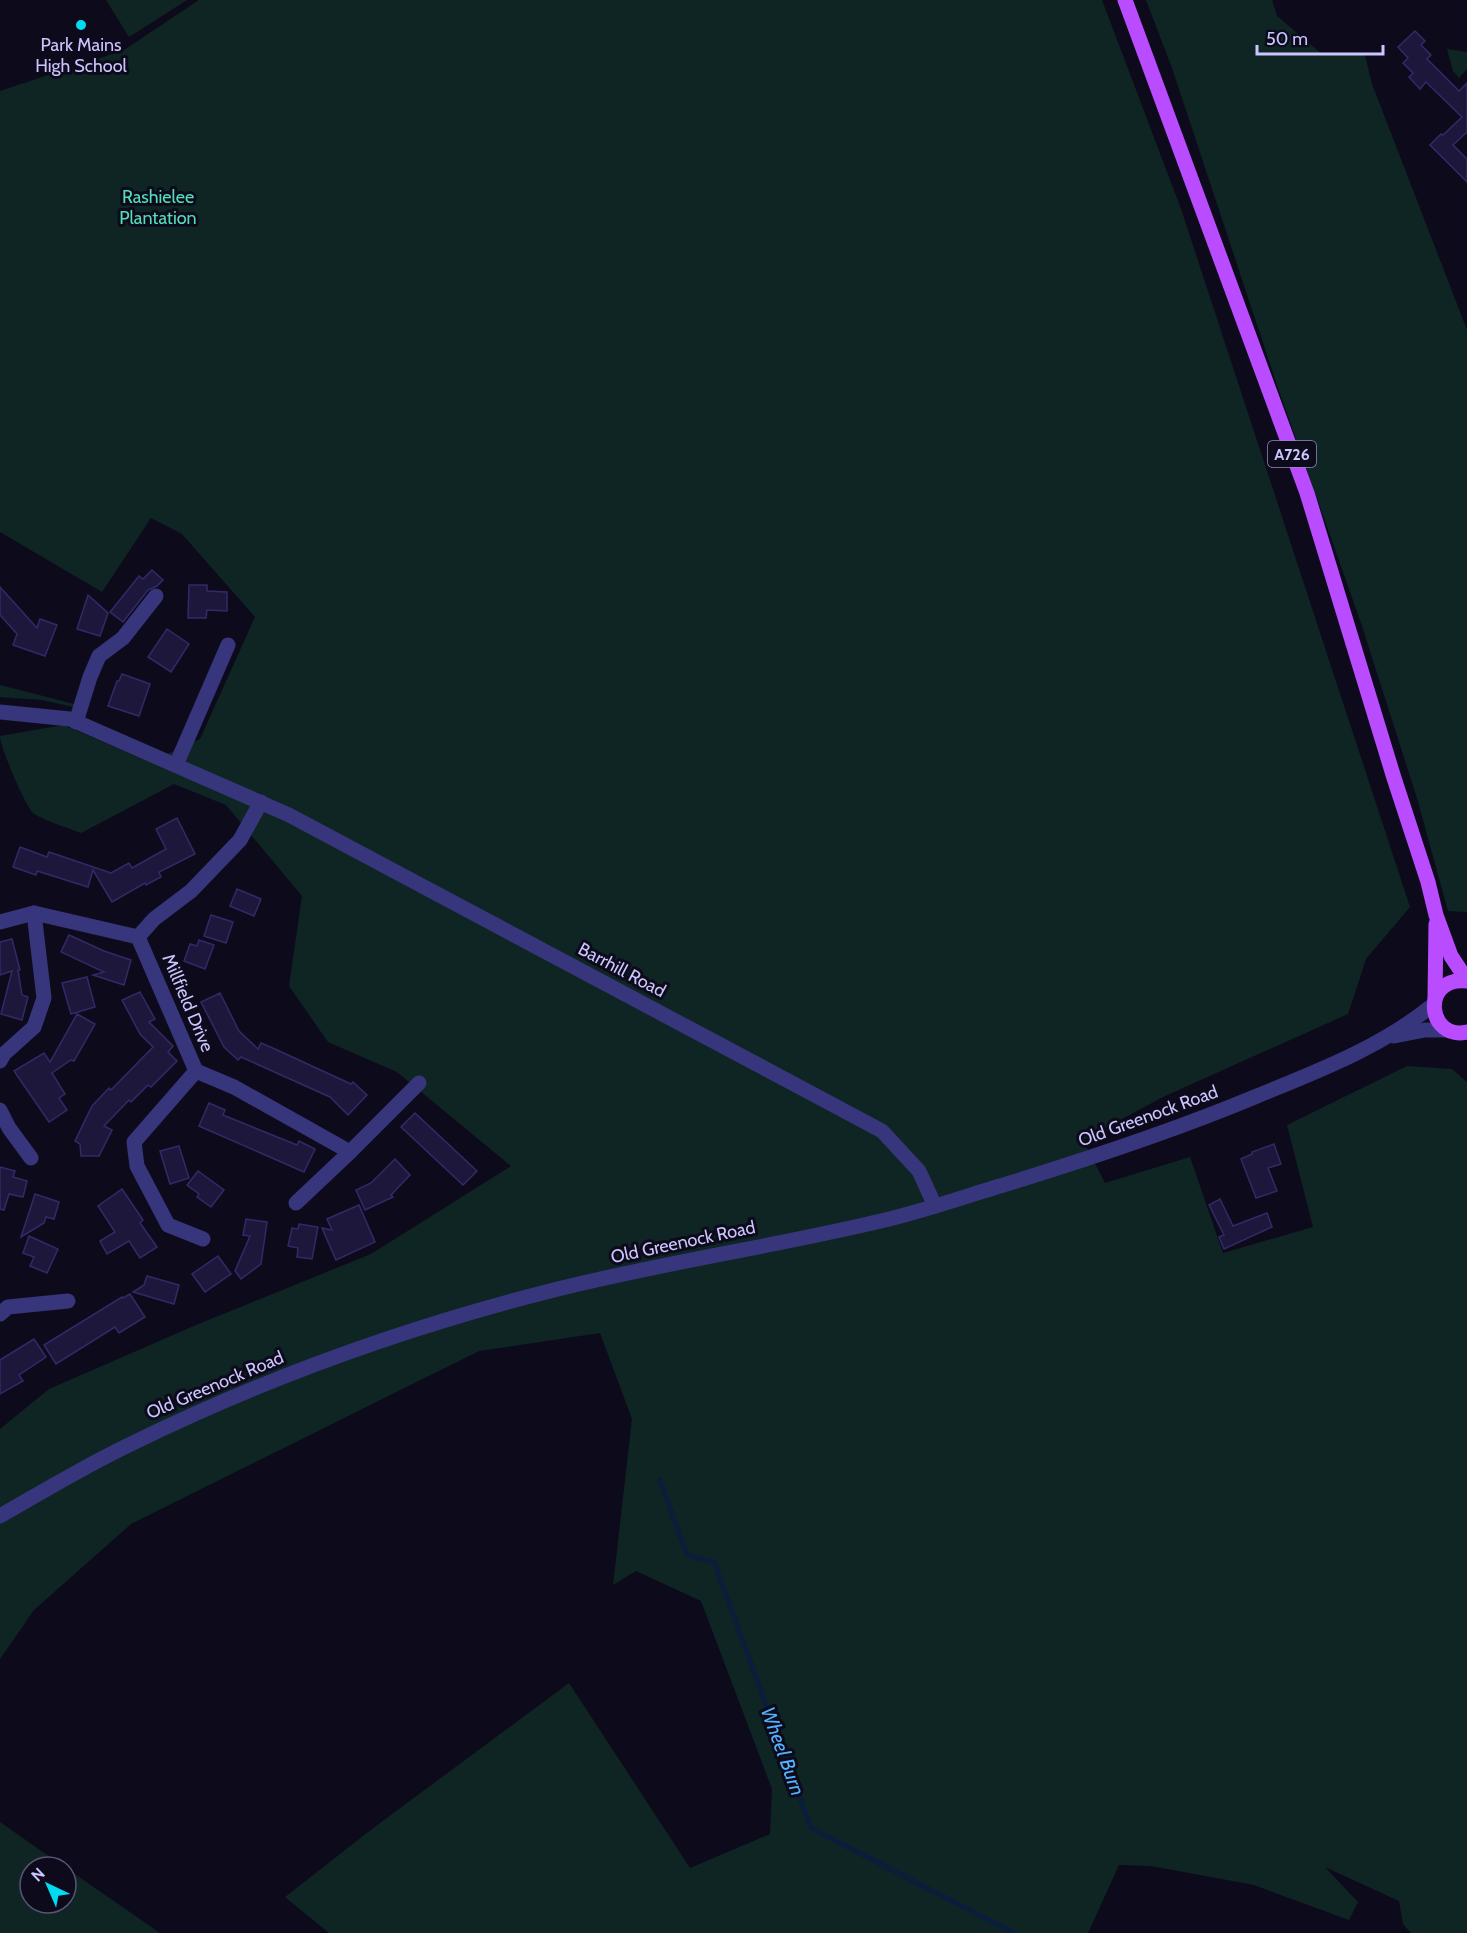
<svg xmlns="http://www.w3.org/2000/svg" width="1467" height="1933" viewBox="0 0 1467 1933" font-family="Cabin,sans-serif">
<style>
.green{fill:#0e2524}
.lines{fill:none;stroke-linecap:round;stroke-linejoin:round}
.stream{stroke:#0a1d3b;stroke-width:5}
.building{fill:#1e173c;stroke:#342968;stroke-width:1.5}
.minor{stroke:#37357b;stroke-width:15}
.tertiary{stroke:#37357b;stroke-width:15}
.primary{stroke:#ba4cff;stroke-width:15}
.poi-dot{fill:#00dbf0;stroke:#0d0b1b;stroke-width:2}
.labels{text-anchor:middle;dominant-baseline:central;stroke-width:6;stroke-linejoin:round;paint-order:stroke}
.shield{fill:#0d0b1b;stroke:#928dbb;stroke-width:1.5}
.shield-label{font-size:16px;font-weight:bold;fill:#cbc5ff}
.poi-label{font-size:18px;fill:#cbc5ff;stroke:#0d0b1b}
.park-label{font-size:18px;fill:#52deb9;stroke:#0d0b1b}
.street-label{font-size:18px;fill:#cbc5ff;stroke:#0d0b1b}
.water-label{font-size:20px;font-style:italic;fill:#53b2ff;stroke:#0d0b1b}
</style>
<rect width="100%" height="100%" fill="#0d0b1b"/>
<g class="green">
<polygon points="106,0 187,0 129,37"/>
<path d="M199 0H1102L1181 209 1410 907 1366 959 1348 1014 1163 1097 1083 1140 1105 1183 1190 1157 1223 1253 1313 1227 1287 1125 1407 1066 1452 1069 1467 1082V1933H1411L1403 1924 1399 1901 1325 1867 1358 1902 1349 1920 1254 1885 1151 1866 1119 1865 1088 1933H329L285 1897 372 1829 569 1683 690 1868 770 1834 772 1789 701 1601 636 1571 613 1585 632 1419 600 1333 479 1351 131 1524 34 1610 0 1659V1429L49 1389 196 1325 371 1254 511 1166 397 1072 328 1042 289 986 302 896 226 805 174 784 81 833C71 829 40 819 33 813 25 805 0 747 0 736L63 725 150 762 200 739 255 617 182 534 151 518 102 592 0 532V91L124 50Z"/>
<polygon points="1146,0 1272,0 1277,16 1323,55 1365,55 1372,84 1467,330 1467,912 1448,911 1417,798 1361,623 1278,388 1172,68"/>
<polygon points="1447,49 1467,52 1467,69 1459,78 1453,71"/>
<polygon points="0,685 78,705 78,708 42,700 0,697"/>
<polygon points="0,1822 64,1867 30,1867 30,1903 66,1903 66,1868 160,1933 0,1933"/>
</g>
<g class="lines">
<polyline class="stream" points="660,1480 687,1555 714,1562 811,1828 1014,1933"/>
</g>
<g class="building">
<polygon points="1415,31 1425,41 1421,45 1431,55 1427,59 1459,91 1467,83 1467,132 1453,145 1467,159 1467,182 1430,145 1441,134 1443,135 1462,117 1426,82 1420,89 1409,77 1413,73 1403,63 1408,58 1398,47"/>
<polygon points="152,570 163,580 157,586 148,590 123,622 110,612 139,576 143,579"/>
<polygon points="189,585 207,585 207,591 227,592 227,611 207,610 206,618 188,618"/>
<polygon points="0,587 37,628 40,619 57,625 45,656 13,645 17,634 0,615"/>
<polygon points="88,595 108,613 100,636 77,629"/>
<polygon points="167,629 189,644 171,672 148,657"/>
<polygon points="122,674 150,684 139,716 108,706 117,681 119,681"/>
<polygon points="177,818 195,854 159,872 161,877 146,885 145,883 112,902 93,870 88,887 37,871 36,875 13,867 20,847 47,857 49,852 111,873 129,863 132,868 166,849 156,829"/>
<polygon points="237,889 261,899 254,916 230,906"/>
<polygon points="211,915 233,922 226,943 204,936"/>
<polygon points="69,935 104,951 131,960 124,985 93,975 104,972 61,952"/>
<polygon points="12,939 20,970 18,970 22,995 28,997 22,1020 1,1014 12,971 0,975 0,942"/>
<polygon points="199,940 214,945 205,969 184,961 190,944 197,946"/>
<polygon points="87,977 95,1007 71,1014 62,983"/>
<polygon points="140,992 155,1019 149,1022 173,1046 168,1052 177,1061 151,1087 148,1085 131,1102 129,1100 104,1126 112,1130 99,1156 81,1156 80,1144 75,1141 92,1106 109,1088 111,1090 153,1047 140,1034 122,1000"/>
<polygon points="220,993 239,1031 258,1049 261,1043 275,1049 351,1084 353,1082 367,1095 348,1115 330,1097 241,1057 238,1060 224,1047 201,1002"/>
<polygon points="77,1014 95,1024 74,1061 71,1060 52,1073 65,1094 59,1098 67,1110 49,1122 14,1071 44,1053 50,1062"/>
<polygon points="209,1103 225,1110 223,1115 297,1145 299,1141 315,1149 304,1172 199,1126"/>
<polygon points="415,1113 477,1171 463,1185 401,1127"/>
<polygon points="1274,1144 1281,1164 1268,1168 1277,1191 1256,1198 1241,1159 1252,1154 1252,1152"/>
<polygon points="179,1146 189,1178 170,1184 160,1151"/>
<polygon points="395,1159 410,1175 391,1195 393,1197 365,1210 356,1190 371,1183"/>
<polygon points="0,1167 15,1171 13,1177 27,1181 23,1197 9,1194 4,1210 0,1209"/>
<polygon points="198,1171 224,1190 211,1207 197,1197 199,1194 187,1185"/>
<polygon points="122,1189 143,1220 140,1223 157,1247 140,1258 129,1241 107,1254 100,1241 115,1232 98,1206"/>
<polygon points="35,1194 59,1202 54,1219 46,1217 44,1223 21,1237"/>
<polygon points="1220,1199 1233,1226 1267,1213 1272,1227 1224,1249 1219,1237 1224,1235 1209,1205"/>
<polygon points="359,1205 375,1242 336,1260 322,1228 332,1230 327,1219"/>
<polygon points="246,1219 267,1222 261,1264 241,1279 235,1271 250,1236 243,1235"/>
<polygon points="299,1224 318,1227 312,1259 297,1257 298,1248 288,1246 292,1228 298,1229"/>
<polygon points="29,1236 58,1249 47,1273 30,1266 34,1257 23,1253"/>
<polygon points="218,1256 231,1274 205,1292 192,1274"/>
<polygon points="147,1276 179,1285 174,1304 133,1292 144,1285"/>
<polygon points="130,1294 145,1317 119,1333 115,1327 56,1364 44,1345 122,1297 123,1298"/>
<polygon points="34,1339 46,1357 19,1375 23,1381 0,1394 0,1360"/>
</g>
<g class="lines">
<g class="minor">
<polyline points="76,722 90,677 99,656 123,638 156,596"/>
<polyline points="176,765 228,645"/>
<polyline points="0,922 34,913 138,937"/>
<polyline points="138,937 196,1071 234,1087 350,1152 419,1083"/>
<polyline points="138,937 154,919 191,891 240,840 261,802"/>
<polyline points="0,1061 4,1054 34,1027 44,998 34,913"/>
<polyline points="196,1071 134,1142 137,1166 168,1225 203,1239"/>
<polyline points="0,1110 9,1128 31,1158"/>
<polyline points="296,1203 350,1152"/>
<polyline points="0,1314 8,1307 68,1301"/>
</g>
<g class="tertiary">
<polyline points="0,712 70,719 289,815 882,1131 919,1171 935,1206"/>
<polyline points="1394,1036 1425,1030 1447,1030"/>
<path d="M0 1516C44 1491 88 1464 135 1442 266 1378 405 1328 546 1292 658 1263 773 1247 885 1220 927 1210 969 1195 1010 1183 1094 1157 1176 1130 1257 1096 1318 1071 1382 1047 1434 1004"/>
</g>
<g class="primary">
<polyline points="1125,0 1307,493 1394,778 1428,882 1436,915 1451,956 1467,980"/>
<path d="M1467 981C1420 976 1427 1041 1467 1032"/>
<polyline points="1435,998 1436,924"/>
</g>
</g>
<circle class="poi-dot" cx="81" cy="25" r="6"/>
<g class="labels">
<rect class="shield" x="1268" y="441" width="48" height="26" rx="4.5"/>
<g class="shield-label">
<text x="1292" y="454">A726</text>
</g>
<g class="poi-label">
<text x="81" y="45">Park Mains<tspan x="81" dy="21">High School</tspan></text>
</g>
<g class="park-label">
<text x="158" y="197">Rashielee<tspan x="158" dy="21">Plantation</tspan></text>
</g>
<g class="street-label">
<text transform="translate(622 970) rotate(28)">Barrhill Road</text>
<text transform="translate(188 1003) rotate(67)">Millfield Drive</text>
<text transform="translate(1148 1116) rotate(-20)">Old Greenock Road</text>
<text transform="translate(683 1242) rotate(-12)">Old Greenock Road</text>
<text transform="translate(215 1385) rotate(-23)">Old Greenock Road</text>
</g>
<g class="water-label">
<text transform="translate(783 1751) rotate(70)">Wheel Burn</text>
</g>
</g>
<g transform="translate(48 1885) rotate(316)"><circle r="28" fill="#0d0b1b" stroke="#595576" stroke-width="1.5"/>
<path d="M0-4.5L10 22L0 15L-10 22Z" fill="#00dbf0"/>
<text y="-9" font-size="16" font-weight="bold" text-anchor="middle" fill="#cbc5ff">N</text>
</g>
<path d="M1257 45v9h126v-9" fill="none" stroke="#cbc5ff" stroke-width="3"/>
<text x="1266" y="45" font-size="18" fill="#cbc5ff" stroke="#0d0b1b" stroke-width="4.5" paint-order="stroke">50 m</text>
</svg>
